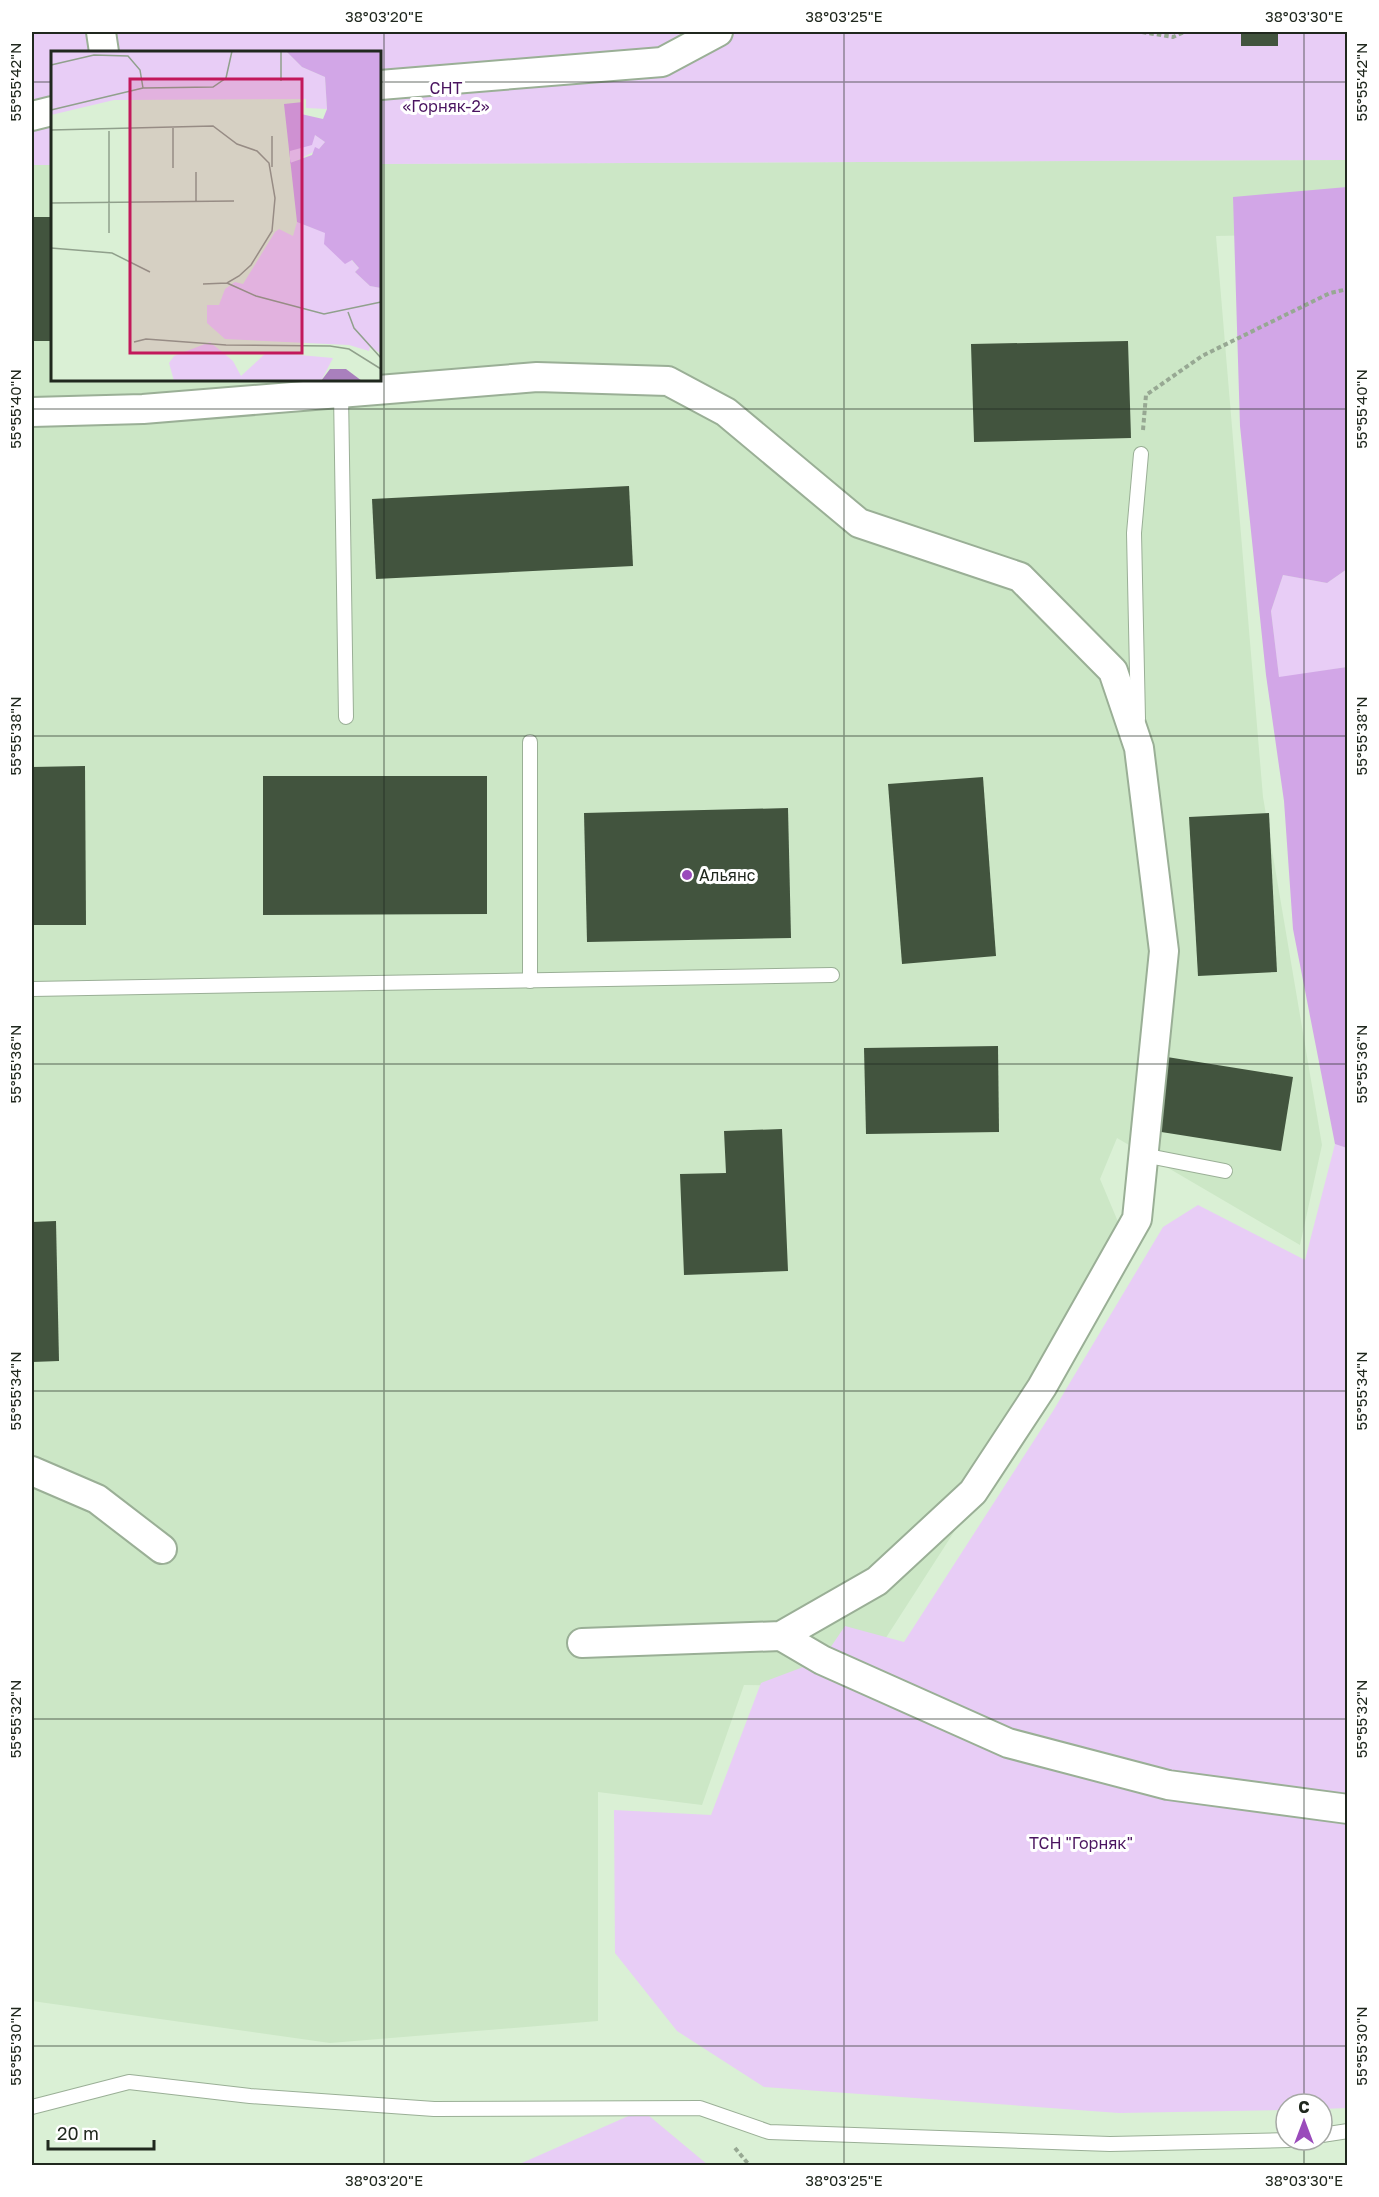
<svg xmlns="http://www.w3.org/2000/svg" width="1379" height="2197" viewBox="0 0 1379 2197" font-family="'Golos Text',sans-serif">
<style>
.built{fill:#cce7c6}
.green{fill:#e8cdf6}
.forest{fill:#d2a6e7}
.building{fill:#42543e}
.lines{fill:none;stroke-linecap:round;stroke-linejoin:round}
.service-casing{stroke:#9aaf96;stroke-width:16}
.minor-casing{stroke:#9aaf96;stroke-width:32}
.path{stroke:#97a893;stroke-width:4;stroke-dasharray:4.5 3;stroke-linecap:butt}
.service{stroke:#fff;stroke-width:14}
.minor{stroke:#fff;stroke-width:28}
.ticks{fill:none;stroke:#20281e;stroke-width:1.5;stroke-opacity:0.45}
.poi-dot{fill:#9a4bbb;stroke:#fff;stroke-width:2}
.labels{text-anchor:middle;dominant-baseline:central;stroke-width:6;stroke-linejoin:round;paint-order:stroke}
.park-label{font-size:16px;fill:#4a145f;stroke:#fff}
.poi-label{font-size:16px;fill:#20281e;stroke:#fff;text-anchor:start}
.inset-road{fill:none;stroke:#90a08c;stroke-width:1.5}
.view{fill:#c2185b;fill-opacity:0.15;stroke:#c2185b;stroke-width:3}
.inset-edge{fill:none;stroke:#20281e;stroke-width:3}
.neatline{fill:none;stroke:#20281e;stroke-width:2}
.ticks-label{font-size:15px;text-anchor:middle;fill:#20281e}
</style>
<rect width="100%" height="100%" fill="#daf0d5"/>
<polygon class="built" points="1347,160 1347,233 1216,236 1263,797 1322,1145 1300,1245 1117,1138 1100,1179 1132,1255 855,1686 744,1685 702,1805 598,1792 598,2021 330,2043 32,2001 32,165 52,165 52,380 380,380 380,164"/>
<g class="green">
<polygon points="32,32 1347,32 1347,160 380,164 380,52 52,52 52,165 32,165"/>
<polygon points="1347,569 1347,667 1279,678 1271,611 1283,575 1327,583"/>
<polygon points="1335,1144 1347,1148 1347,2108 1322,2109 1322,2104 1286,2104 1286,2110 1119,2113 764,2087 677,2031 615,1953 614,1810 711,1815 761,1683 822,1660 845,1626 904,1642 1053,1411 1163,1227 1198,1205 1305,1260"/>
<polygon points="642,2110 708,2165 515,2166"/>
</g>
<polygon class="forest" points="1347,187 1347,569 1327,583 1283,575 1271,611 1279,677 1347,667 1347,1148 1335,1144 1293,929 1284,801 1266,675 1240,426 1233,197"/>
<g class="building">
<rect x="1241" y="32" width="37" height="14"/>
<rect x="32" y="217" width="20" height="124"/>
<polygon points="1128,341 1131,438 974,442 971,344"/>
<polygon points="629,486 633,566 376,579 372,499"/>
<polygon points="85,766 86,925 32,925 32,767"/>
<polygon points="263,776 487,776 487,914 263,915"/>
<polygon points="983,777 996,956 902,964 888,784"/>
<polygon points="788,808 791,938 587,942 584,813"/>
<polygon points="1269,813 1277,972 1198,976 1189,817"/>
<polygon points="998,1046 999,1132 866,1134 864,1048"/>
<polygon points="1167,1057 1293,1077 1281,1151 1155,1131"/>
<polygon points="782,1129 788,1271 684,1275 680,1174 726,1173 724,1131"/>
<polygon points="56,1221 59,1361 32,1362 32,1222"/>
</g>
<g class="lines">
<defs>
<g id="service">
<polyline points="341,393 346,717"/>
<polyline points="1138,719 1134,533 1141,454"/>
<polyline points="530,742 530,981"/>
<polyline points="32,989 832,975"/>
<polyline points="1143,1155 1225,1171"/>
<polyline points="32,2107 129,2082 250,2096 434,2109 700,2108 769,2132 1110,2144 1289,2140"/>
<polyline points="1322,2135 1348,2131"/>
</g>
<g id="minor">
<polyline points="101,32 104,52"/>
<polyline points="380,85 662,62 718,32"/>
<polyline points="32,116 52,111"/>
<polyline points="32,412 143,409 537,377 668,381 726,412 859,523 1020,577 1113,671 1139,748 1164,951 1137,1219 1042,1387 973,1492 877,1581 781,1636 582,1643"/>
<polyline points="32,1471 97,1499 162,1549"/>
<polyline points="781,1636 822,1660 1008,1743 1168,1785 1348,1809"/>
</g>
</defs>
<use href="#service" class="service-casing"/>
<use href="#minor" class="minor-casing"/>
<g class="path">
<polyline points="1142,32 1173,37 1184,32"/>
<polyline points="1143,430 1146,395 1202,356 1330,293 1348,289"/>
<polyline points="735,2148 750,2166"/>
</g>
<use href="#service" class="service"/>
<use href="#minor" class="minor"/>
</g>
<path class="ticks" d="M384 32V2166M844 32V2166M1304 32V2104M32 82H52M380 82H1348M32 409H1348M32 736H1348M32 1064H1348M32 1391H1348M32 1719H1348M32 2046H1348M1304 2140V2166"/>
<circle class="poi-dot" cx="687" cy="875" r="6"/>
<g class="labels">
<g class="park-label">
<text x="446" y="88">СНТ<tspan x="446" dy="18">«Горняк-2»</tspan></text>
<text x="1081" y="1843">ТСН "Горняк"</text>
</g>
<g class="poi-label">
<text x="699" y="875">Альянс</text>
</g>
</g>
<g transform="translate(51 51)">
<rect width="330" height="330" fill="#daf0d5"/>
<path d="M0 0H235L251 16 274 26 276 58 255 57V48L63 49 0 64ZM264 84 274 91 268 98 239 113V100ZM246 171 275 182 308 217 304 221 319 235 330 237V303L319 295 318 300 298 294 174 288 156 272V254H168L174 238 184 231 192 233 224 181 228 178 242 185ZM159 291 182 310 190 325 216 301 282 307 270 330H123L118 312 123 305Z" fill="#e8cdf6"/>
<path d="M235 0H330V237L319 235 304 221 308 217 301 209 294 213 273 193 274 182 246 171 233 53 252 51 250 63 272 68 276 58 274 26 251 16ZM264 84 274 91 268 98 264 96 261 104 239 112V100L261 94Z" fill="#d2a6e7" fill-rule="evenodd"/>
<path d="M279 318H295L311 330H270Z" fill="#a980bd"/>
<path class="inset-road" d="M0 14 43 4 77 5 89 19 92 37M230 30V0M0 59 92 37 162 36 175 27 181 0M122 77V117M0 79 162 75 186 93 206 100 218 112 224 147 221 180 200 214 188 225 176 232 152 233M58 80V182M221 116V85M145 121V150M0 152 183 150M0 197 61 202 99 221M176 232 205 245 273 263 330 251M297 261 303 277 330 307M83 291 95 288 175 294 279 295 298 298 330 318"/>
<path class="view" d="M79 28H251V302H79Z"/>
<rect width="330" height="330" class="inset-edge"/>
</g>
<rect width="1379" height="2197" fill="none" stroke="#ffffff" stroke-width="66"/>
<g transform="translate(1304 2122)"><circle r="28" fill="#ffffff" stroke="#a6a9a5" stroke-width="1.5"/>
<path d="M0-4.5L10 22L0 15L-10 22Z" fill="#9a4bbb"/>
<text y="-9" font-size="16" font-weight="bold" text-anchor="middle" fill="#20281e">С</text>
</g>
<path d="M48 2140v9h106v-9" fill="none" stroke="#20281e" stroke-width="3"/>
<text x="57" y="2140" font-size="18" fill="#20281e" stroke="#ffffff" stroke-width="4.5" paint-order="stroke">20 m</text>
<rect x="33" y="33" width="1313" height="2131" class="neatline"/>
<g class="ticks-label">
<text x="384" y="22">38°03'20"E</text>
<text x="844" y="22">38°03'25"E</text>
<text x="1304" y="22">38°03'30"E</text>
<text transform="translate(16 82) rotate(-90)" y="5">55°55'42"N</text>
<text transform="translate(1362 82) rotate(-90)" y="5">55°55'42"N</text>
<text transform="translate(16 409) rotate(-90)" y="5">55°55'40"N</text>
<text transform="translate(1362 409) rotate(-90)" y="5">55°55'40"N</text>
<text transform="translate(16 736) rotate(-90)" y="5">55°55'38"N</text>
<text transform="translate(1362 736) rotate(-90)" y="5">55°55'38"N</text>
<text transform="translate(16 1064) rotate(-90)" y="5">55°55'36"N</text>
<text transform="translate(1362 1064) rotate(-90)" y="5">55°55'36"N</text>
<text transform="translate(16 1391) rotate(-90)" y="5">55°55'34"N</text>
<text transform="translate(1362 1391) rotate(-90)" y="5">55°55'34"N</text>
<text transform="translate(16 1719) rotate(-90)" y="5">55°55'32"N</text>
<text transform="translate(1362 1719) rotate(-90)" y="5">55°55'32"N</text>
<text transform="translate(16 2046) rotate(-90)" y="5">55°55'30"N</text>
<text transform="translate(1362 2046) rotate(-90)" y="5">55°55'30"N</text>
<text x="384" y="2186">38°03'20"E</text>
<text x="844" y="2186">38°03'25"E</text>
<text x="1304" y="2186">38°03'30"E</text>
</g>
</svg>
